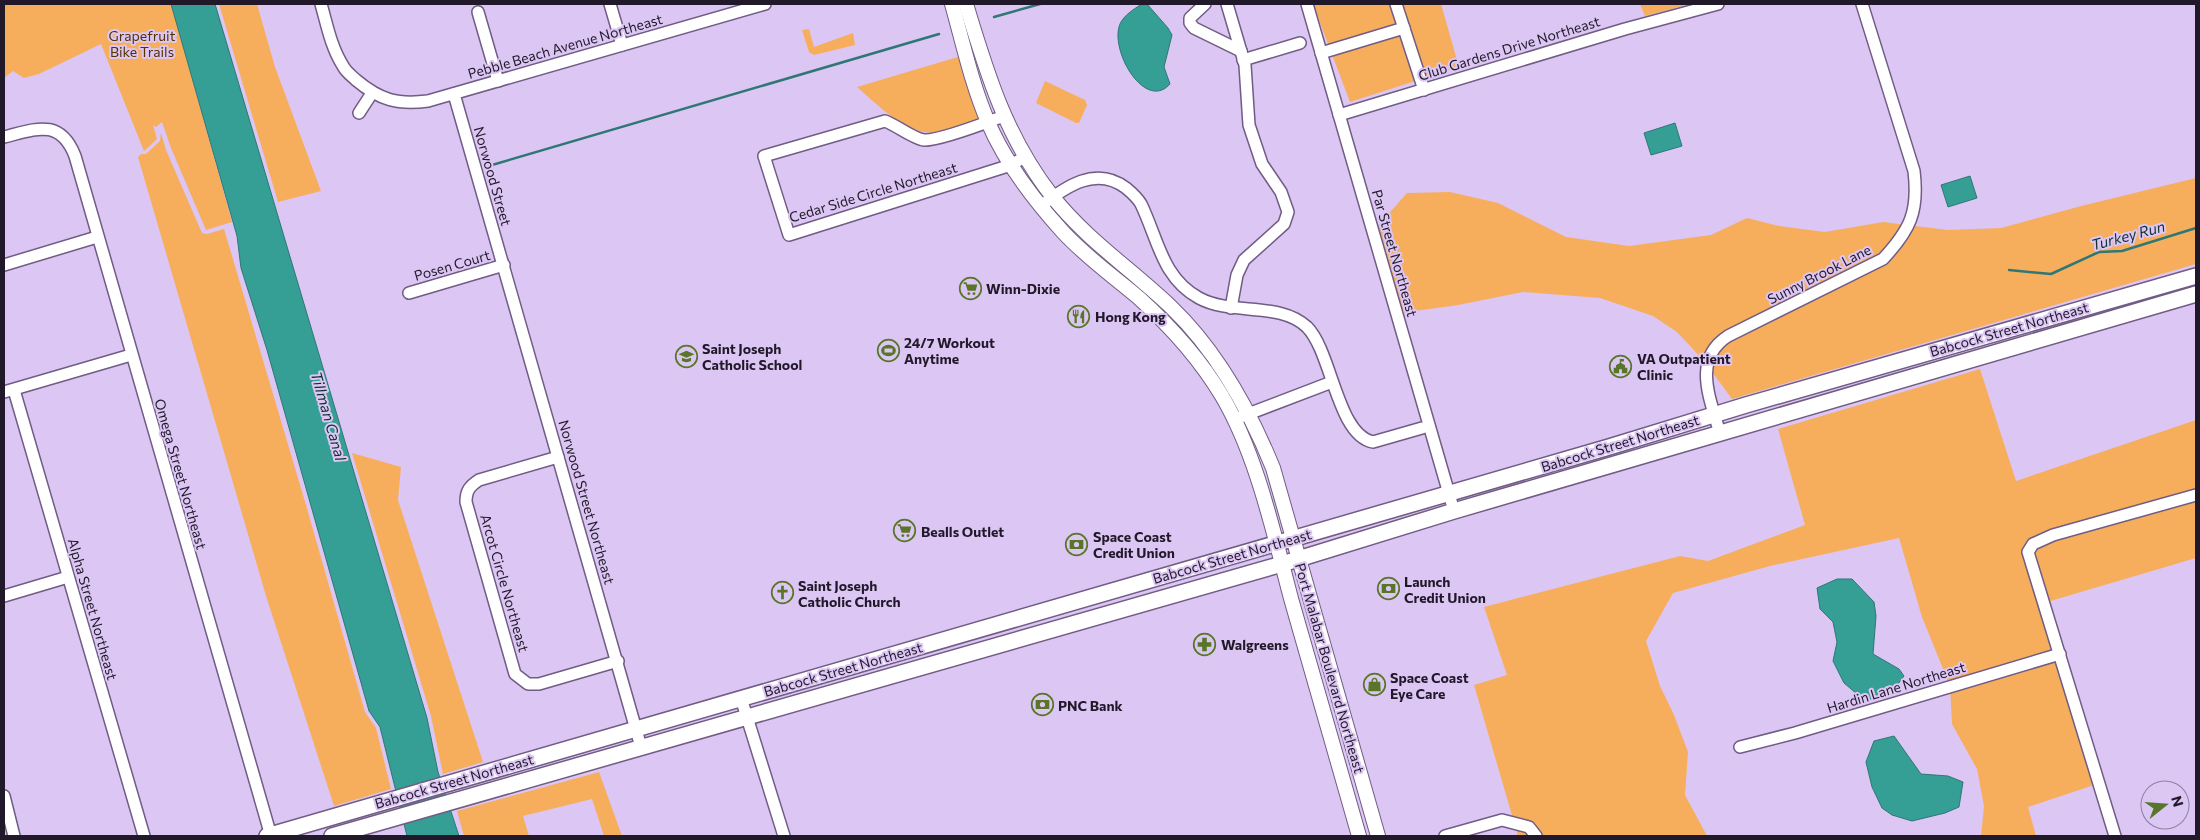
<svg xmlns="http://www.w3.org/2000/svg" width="2200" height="840" viewBox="0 0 2200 840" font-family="Commissioner,sans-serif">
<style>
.green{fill:#f7ae5c}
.water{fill:#359f96;stroke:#2f7775}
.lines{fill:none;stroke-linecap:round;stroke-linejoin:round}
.stream{stroke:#2f7775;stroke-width:2.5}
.minor-casing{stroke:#705c84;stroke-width:14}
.tertiary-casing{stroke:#705c84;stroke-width:16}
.secondary-casing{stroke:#705c84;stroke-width:18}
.minor{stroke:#fff;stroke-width:11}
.tertiary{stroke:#fff;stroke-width:14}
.secondary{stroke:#fff;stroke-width:15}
.labels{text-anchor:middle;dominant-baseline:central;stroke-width:4;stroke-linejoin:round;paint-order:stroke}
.park-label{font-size:14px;fill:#533101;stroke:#dcc6f3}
.street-label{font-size:14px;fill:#211929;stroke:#dcc6f3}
.poi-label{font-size:14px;font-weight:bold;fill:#211929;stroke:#dcc6f3;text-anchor:start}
.water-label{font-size:15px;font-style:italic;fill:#11312f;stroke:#dcc6f3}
</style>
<rect width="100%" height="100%" fill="#dcc6f3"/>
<g class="green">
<polygon points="4,4 171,4 232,222 206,230 171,148 162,122 156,127 153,125 157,139 144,151 101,44 39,74 24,78 13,71 4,78"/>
<polygon points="219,4 257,4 275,67 321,191 278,202"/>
<polygon points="1313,4 1441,4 1459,67 1350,102"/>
<polygon points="1640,4 1690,4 1645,16"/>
<polygon points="809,29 814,47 853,33 855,45 814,55 809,52 802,30"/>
<path d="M961 56 981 120C969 123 948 133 936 133 904 133 879 106 857 87Z"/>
<polygon points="1045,81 1085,100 1087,105 1079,123 1076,123 1036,103"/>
<polygon points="161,133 166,150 202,233 207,234 224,229 306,505 365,712 376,728 391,789 334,806 266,596 138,157 141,154 146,154 160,141"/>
<polygon points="2196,178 2196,264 1732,399 1704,361 1677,332 1653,316 1600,298 1523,292 1458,305 1401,313 1377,227 1407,193 1450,192 1498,203 1566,237 1629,246 1711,235 1747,218 1779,226 1825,232 1883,222 1948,230 2001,228 2081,206"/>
<polygon points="1980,369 2016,481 2196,420 2196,558 2047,602 2100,783 2028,807 2036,836 1981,836 1984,806 1977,769 1952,724 1950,686 1922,617 1899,538 1770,566 1673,593 1646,641 1660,686 1674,715 1688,752 1685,795 1707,836 1518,836 1474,685 1507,675 1484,607 1680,556 1708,561 1805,525 1778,429"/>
<polygon points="352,453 401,467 398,500 483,762 443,774 431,716"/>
<polygon points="599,772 622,836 604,836 592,799 523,816 529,836 464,836 457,811"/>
</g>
<g class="water">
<polygon points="171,4 215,4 427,718 438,772 459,836 407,836 380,727 369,711 267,350 241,268 237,236"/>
<path d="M1142 4H1147L1168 28 1172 35 1164 67 1170 84C1145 112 1109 50 1120 24 1124 15 1134 9 1142 4Z"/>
<polygon points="1675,123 1682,146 1651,155 1644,133"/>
<polygon points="1970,176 1977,198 1948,207 1941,185"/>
<polygon points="1837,579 1852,579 1874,602 1876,616 1873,654 1899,669 1904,676 1893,691 1878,699 1863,699 1844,683 1833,661 1837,642 1833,622 1820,609 1817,588"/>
<polygon points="1894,736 1921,774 1948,776 1963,782 1959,807 1945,813 1912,821 1892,815 1882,808 1872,787 1866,762 1874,741"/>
</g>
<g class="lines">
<g class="stream">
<polyline points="994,17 1040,4"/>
<polyline points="492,165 939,34"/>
<polyline points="2009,270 2051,274 2099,252 2122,251 2196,228"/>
</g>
<defs>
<g id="minor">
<path d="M321 4C327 25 331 47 343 66 346 72 352 76 356 80 380 100 397 105 428 101L765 4"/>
<polyline points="610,4 622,45"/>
<polyline points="1205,4 1190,18 1190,23 1194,28 1241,51"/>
<polyline points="1227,4 1245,65 1249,125 1262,164 1281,192 1288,212 1284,224 1244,260 1237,275 1231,308"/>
<polyline points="1307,4 1454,511"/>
<polyline points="1396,4 1424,90"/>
<polyline points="478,12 498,81"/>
<polyline points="1321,53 1404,28"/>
<polyline points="1243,60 1300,43"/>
<polyline points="454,94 641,747"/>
<polyline points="359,113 372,93"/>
<polyline points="1339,115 1625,29 1718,4"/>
<path d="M1004 116C988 122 939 141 924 140 914 139 896 125 885 121L764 156 789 235 1011 165 1026 156"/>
<path d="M4 137C36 129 60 118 75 156L271 836"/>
<path d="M1041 206C1065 187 1096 165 1126 188 1132 193 1137 197 1141 204 1158 239 1162 278 1199 298 1232 316 1279 301 1307 327 1332 352 1337 435 1373 442L1422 428"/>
<polyline points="4,265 97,237"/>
<polyline points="409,293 504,265"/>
<polyline points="14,390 144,836"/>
<polyline points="4,392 131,355"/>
<polyline points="1235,419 1332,382"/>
<path d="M1720 434C1711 400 1691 360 1728 336L1883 259C1910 230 1919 212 1914 171L1862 4"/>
<path d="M558 457 479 480C470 486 466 490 466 502L515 674 528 684H539L618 661"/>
<polyline points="4,596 68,577"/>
<polyline points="741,698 784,836"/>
<polyline points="1740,747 1795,733 2060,654"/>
<polyline points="4,796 14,836"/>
<polyline points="1445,836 1502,820 1529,827 1536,836"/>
<polyline points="2115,836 2028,552 2033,544 2053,535 2196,495"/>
</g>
<g id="tertiary">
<path d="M952 4C963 43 972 85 988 122 1005 162 1034 200 1063 232 1086 257 1113 276 1139 298 1170 326 1200 359 1222 396 1257 455 1274 535 1292 602 1314 680 1337 758 1359 836"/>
<path d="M966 4C987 74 1006 137 1052 196 1086 239 1131 269 1171 307 1217 351 1249 409 1273 468L1378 836"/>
</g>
<g id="secondary">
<polyline points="267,836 1609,447 1746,405 2196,276"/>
<polyline points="332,836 1282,564 1454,511 2196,294"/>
</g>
</defs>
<use href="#minor" class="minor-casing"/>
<use href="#tertiary" class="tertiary-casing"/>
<use href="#secondary" class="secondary-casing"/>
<use href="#minor" class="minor"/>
<use href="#tertiary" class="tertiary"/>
<use href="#secondary" class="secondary"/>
</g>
<defs>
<symbol id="supermarket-ring" viewBox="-11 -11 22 22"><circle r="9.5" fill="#dcc6f3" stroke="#587529" stroke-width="1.5"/><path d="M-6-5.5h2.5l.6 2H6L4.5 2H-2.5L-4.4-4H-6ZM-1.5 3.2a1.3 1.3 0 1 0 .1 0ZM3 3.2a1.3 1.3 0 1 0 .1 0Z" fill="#587529"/></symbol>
<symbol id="restaurant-ring" viewBox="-11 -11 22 22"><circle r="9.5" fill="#dcc6f3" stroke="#587529" stroke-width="1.5"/><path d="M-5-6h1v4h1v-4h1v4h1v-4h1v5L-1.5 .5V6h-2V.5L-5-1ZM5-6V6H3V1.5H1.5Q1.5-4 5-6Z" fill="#587529"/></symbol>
<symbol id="stadium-ring" viewBox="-11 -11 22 22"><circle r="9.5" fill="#dcc6f3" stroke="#587529" stroke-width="1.5"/><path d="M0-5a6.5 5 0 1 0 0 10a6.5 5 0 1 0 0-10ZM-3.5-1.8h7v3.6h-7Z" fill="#587529"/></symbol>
<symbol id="school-ring" viewBox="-11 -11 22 22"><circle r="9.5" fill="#dcc6f3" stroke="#587529" stroke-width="1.5"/><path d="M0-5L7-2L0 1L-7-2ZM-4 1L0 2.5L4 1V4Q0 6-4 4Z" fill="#587529"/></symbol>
<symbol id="civic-ring" viewBox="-11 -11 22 22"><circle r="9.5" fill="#dcc6f3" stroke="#587529" stroke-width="1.5"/><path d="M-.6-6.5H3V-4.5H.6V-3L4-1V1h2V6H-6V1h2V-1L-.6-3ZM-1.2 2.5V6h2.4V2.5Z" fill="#587529"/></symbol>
<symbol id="bank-ring" viewBox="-11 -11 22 22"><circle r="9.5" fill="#dcc6f3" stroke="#587529" stroke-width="1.5"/><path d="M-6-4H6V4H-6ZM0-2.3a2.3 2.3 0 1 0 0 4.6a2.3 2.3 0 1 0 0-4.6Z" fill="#587529"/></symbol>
<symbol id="church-ring" viewBox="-11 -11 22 22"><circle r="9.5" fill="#dcc6f3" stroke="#587529" stroke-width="1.5"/><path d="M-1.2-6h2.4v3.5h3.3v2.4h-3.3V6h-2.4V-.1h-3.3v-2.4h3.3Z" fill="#587529"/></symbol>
<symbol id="pharmacy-ring" viewBox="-11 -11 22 22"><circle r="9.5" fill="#dcc6f3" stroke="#587529" stroke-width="1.5"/><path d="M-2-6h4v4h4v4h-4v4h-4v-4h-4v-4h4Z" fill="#587529"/></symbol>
<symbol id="shop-ring" viewBox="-11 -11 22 22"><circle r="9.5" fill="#dcc6f3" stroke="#587529" stroke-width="1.5"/><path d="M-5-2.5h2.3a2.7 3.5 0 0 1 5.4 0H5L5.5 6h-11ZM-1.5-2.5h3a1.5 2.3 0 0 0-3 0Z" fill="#587529"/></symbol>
</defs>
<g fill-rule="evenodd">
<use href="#supermarket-ring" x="958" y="276" width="25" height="25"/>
<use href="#restaurant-ring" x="1066" y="304" width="25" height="25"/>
<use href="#stadium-ring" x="876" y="338" width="25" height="25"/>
<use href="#school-ring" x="674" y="344" width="25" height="25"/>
<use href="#civic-ring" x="1608" y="354" width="25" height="25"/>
<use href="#supermarket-ring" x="892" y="518" width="25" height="25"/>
<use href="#bank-ring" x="1064" y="532" width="25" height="25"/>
<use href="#bank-ring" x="1376" y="576" width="25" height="25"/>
<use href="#church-ring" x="770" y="580" width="25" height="25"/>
<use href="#pharmacy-ring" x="1192" y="632" width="25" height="25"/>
<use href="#shop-ring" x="1362" y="672" width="25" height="25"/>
<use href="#bank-ring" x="1030" y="692" width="25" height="25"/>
</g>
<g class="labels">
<g class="park-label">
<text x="142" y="35">Grapefruit<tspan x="142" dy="16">Bike Trails</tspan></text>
</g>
<g class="street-label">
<text transform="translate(565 46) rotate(-16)">Pebble Beach Avenue Northeast</text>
<text transform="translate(1509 48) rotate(-17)">Club Gardens Drive Northeast</text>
<text transform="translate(493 176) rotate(74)">Norwood Street</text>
<text transform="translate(873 192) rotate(-17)">Cedar Side Circle Northeast</text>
<text transform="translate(1395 253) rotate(74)">Par Street Northeast</text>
<text transform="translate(452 265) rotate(-16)">Posen Court</text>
<text transform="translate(1819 274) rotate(-27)">Sunny Brook Lane</text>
<text transform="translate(2009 329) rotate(-16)">Babcock Street Northeast</text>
<text transform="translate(1620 443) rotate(-17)">Babcock Street Northeast</text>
<text transform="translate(181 474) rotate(74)">Omega Street Northeast</text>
<text transform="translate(587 502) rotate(74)">Norwood Street Northeast</text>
<text transform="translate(1232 556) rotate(-16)">Babcock Street Northeast</text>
<text transform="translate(505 583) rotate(74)">Arcot Circle Northeast</text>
<text transform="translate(93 609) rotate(74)">Alpha Street Northeast</text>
<text transform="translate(1330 668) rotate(74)">Port Malabar Boulevard Northeast</text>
<text transform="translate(843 669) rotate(-16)">Babcock Street Northeast</text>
<text transform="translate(1896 687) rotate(-17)">Hardin Lane Northeast</text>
<text transform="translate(454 781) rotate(-16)">Babcock Street Northeast</text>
</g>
<g class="poi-label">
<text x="986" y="288">Winn-Dixie</text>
<text x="1095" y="316">Hong Kong</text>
<text x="904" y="342">24/7 Workout<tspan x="904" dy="16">Anytime</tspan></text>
<text x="702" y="348">Saint Joseph<tspan x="702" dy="16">Catholic School</tspan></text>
<text x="1637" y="358">VA Outpatient<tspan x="1637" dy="16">Clinic</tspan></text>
<text x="921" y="531">Bealls Outlet</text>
<text x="1093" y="536">Space Coast<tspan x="1093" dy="16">Credit Union</tspan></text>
<text x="1404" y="581">Launch<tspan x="1404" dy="16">Credit Union</tspan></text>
<text x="798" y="585">Saint Joseph<tspan x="798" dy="16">Catholic Church</tspan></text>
<text x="1221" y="644">Walgreens</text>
<text x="1390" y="677">Space Coast<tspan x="1390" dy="16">Eye Care</tspan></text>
<text x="1058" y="705">PNC Bank</text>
</g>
<g class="water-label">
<text transform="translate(2128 235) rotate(-15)">Turkey Run</text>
<text transform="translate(329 416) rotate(74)">Tillman Canal</text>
</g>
</g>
<rect width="2200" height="840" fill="none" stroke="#211929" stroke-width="10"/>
<g transform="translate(2165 805) rotate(73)"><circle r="24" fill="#dcc6f3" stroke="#9181a2"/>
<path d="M0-4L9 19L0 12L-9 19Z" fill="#587529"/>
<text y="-8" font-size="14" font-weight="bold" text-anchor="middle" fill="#211929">N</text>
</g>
</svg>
